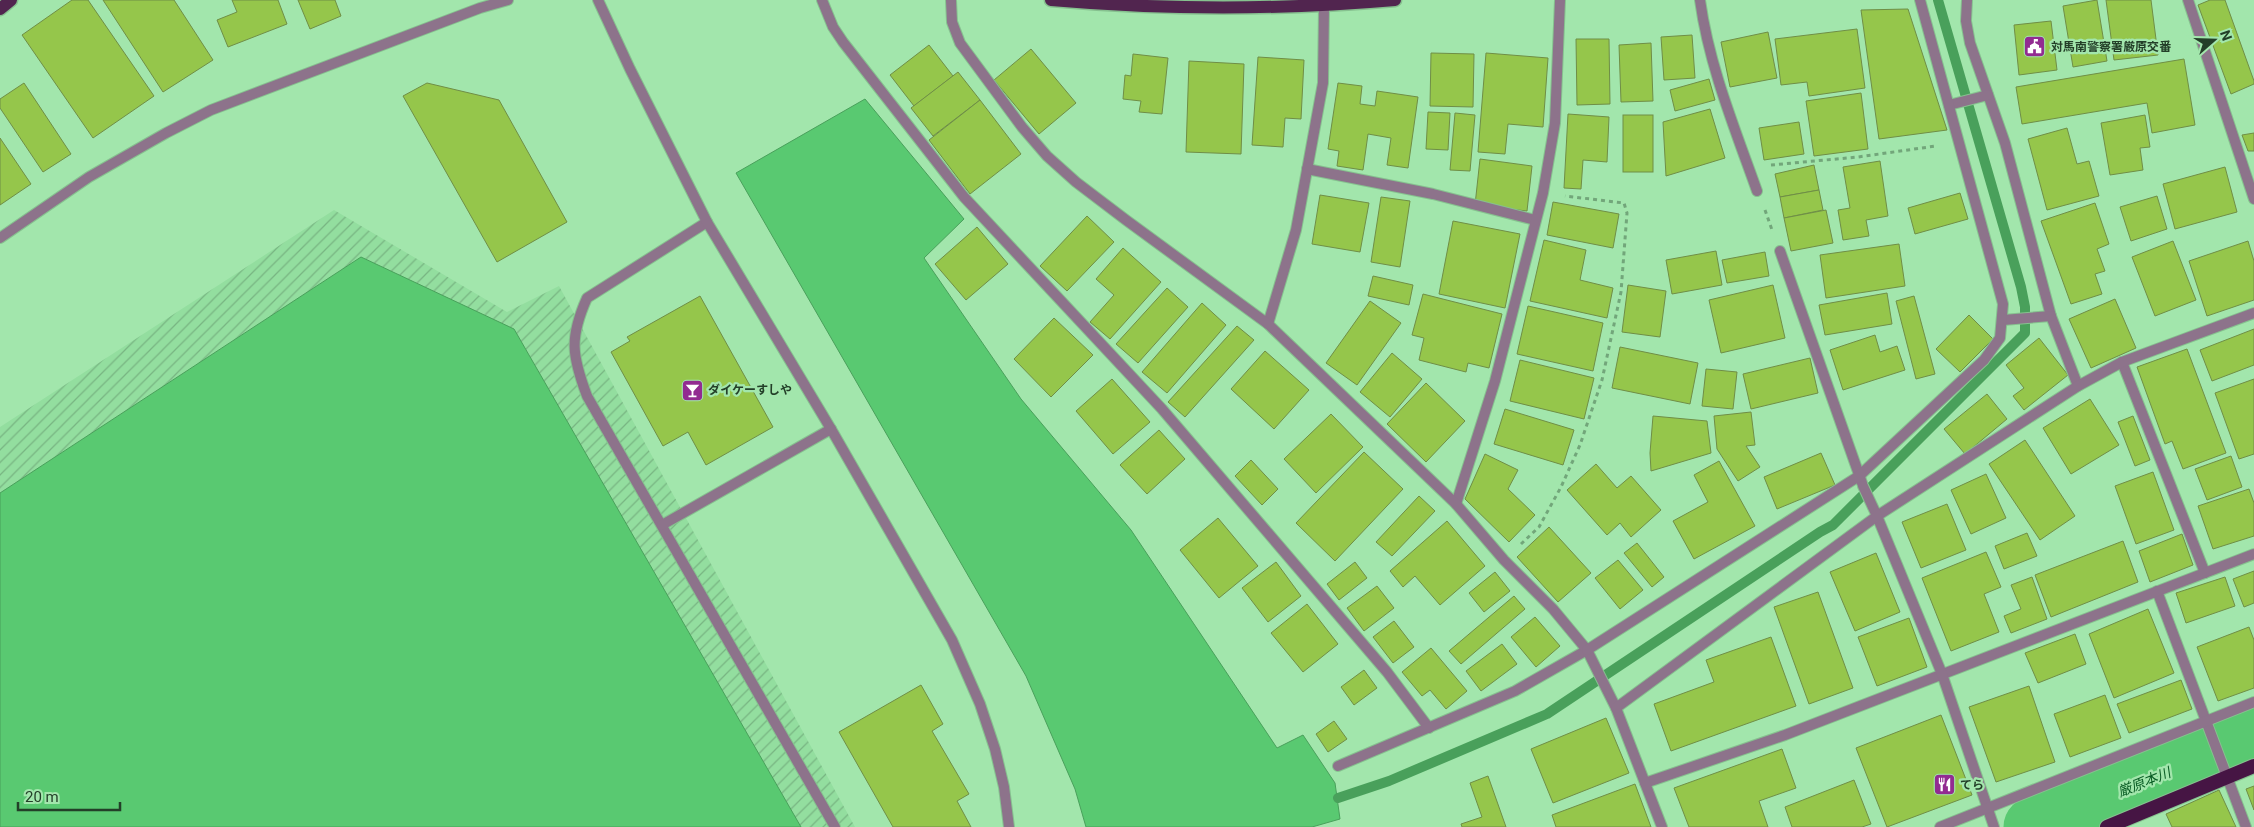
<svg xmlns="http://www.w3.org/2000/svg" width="2254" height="827" viewBox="0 0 2254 827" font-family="Roboto,'Noto Sans JP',sans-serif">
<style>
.industrial{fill:url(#industrial-furrows)}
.water{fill:#59c971;stroke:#49a05b}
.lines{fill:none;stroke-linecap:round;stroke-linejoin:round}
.stream{stroke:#49a05b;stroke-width:10}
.river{stroke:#59c971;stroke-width:61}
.building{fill:#95c64b;stroke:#6f8e46}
.service-casing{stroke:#86c18f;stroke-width:12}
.minor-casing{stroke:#86c18f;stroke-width:12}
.tertiary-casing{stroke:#86c18f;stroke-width:12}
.primary-casing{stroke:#86c18f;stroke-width:15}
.trunk-casing{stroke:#86c18f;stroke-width:16}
.path{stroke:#72a67a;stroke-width:3;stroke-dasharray:4 4;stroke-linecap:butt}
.service{stroke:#8d738b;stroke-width:10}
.minor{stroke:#8d738b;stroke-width:10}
.tertiary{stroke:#8d738b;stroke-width:10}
.primary{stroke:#51254f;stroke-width:12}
.trunk{stroke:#461544;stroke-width:14}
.labels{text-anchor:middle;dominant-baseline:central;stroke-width:4.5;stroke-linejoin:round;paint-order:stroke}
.poi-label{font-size:12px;font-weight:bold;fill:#233f28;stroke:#a2e6ac;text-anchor:start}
.water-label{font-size:14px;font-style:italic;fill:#0a5d25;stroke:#a2e6ac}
</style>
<defs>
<pattern id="industrial-furrows" width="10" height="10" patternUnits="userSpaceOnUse" patternTransform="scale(1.25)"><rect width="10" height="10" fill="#93de9f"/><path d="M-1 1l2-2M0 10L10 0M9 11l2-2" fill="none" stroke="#78b582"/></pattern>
</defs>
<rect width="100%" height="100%" fill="#a2e6ac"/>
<polygon class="industrial" points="334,210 507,312 559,286 855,827 801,827 514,329 361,257 0,493 0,427"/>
<g class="water">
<polygon points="865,99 964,219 924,258 1021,399 1131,530 1277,748 1303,735 1335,783 1340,819 1312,827 1086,827 1075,789 1026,676 736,173"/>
<polygon points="361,257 514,329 801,827 0,827 0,493"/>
</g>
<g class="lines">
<polyline class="stream" points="1338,798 1389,781 1547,714 1820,532 1833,525 2025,333 2025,307 2021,287 1938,0"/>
<polyline class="river" points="2034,827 2254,738"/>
</g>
<g class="building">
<polygon points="72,0 88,0 154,96 93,138 22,35"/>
<polygon points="103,0 174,0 213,60 163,92"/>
<polygon points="232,0 278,0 287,24 228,47 217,20 237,12"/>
<polygon points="298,0 335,0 341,16 310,29"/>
<polygon points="2097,0 2107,61 2073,67 2063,6"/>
<polygon points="2106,0 2151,0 2158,55 2114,60"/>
<polygon points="2210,0 2225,0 2254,81 2254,84 2231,94 2198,5"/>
<polygon points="1908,9 1947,130 1879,139 1861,10"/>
<polygon points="2051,21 2057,70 2019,75 2014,25"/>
<polygon points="1857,29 1865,88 1809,96 1807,82 1781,85 1775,39"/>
<polygon points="1768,32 1777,78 1730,87 1721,42"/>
<polygon points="1692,35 1695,78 1664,80 1661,37"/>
<polygon points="1576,39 1609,39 1610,104 1577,105"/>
<polygon points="1651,43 1653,101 1621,102 1619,45"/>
<polygon points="929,45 953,76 914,106 890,75"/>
<polygon points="1031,49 1076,103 1039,134 994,80"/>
<polygon points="1431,53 1474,54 1473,107 1430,106"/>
<polygon points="1486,53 1548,58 1543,127 1508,124 1505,154 1478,152"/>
<polygon points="1133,54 1168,58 1162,114 1139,112 1141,101 1123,99 1125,75 1131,76"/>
<polygon points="1258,57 1304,60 1301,119 1285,118 1283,147 1252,145"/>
<polygon points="2184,59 2195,125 2152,133 2147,103 2022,124 2016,87"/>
<polygon points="1189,61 1244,64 1241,154 1186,152"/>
<polygon points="958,72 980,100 933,136 911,108"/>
<polygon points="1709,79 1715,100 1675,111 1670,90"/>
<polygon points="24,83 71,154 43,172 0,108 0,99"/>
<polygon points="427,83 499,100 567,222 497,262 403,96"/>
<polygon points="1338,83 1362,86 1360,104 1375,106 1377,91 1418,97 1408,168 1387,165 1391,138 1368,134 1363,170 1337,166 1339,151 1328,149"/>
<polygon points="1861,93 1868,149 1814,156 1806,101"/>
<polygon points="980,100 1021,154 970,194 929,140"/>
<polygon points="1710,109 1725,158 1666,176 1663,122"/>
<polygon points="1428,112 1450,113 1448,150 1426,149"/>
<polygon points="1455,113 1475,115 1470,171 1450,170"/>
<polygon points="1568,114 1609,117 1607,162 1583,160 1581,189 1564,188"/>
<rect x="1623" y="115" width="30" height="57"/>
<polygon points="2145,115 2150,147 2140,148 2143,170 2110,175 2101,123"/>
<polygon points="1799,122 1804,154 1764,160 1759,128"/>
<polygon points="2067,128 2077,164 2089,161 2099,196 2047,210 2028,139"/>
<polygon points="2254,133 2254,151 2248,151 2242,135"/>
<polygon points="0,138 31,184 0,205"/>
<polygon points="1480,159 1532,166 1527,211 1475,205"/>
<polygon points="1880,161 1888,216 1866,220 1869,236 1843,240 1838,210 1850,208 1843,167"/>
<polygon points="1814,165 1819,190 1780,197 1775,174"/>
<polygon points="2225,167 2237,212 2175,229 2163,184"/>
<polygon points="1819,190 1823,210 1784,218 1780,197"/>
<polygon points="1960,193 1968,219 1915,234 1908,208"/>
<polygon points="1320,195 1369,203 1360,252 1312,244"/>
<polygon points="2157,196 2167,229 2131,241 2120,207"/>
<polygon points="1381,197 1410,201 1400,267 1371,262"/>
<polygon points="1553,202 1619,214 1613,248 1547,235"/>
<polygon points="2095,203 2109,244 2097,249 2105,271 2095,274 2102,294 2071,304 2041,221"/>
<polygon points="1826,210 1833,243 1791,251 1784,218"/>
<polygon points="1087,216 1114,242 1067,291 1040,266"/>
<polygon points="1453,221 1520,234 1505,308 1439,294"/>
<polygon points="977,227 1008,264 966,300 935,264"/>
<polygon points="1544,240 1586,250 1580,280 1613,288 1607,318 1530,301"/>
<polygon points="2173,241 2196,300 2155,316 2132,257"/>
<polygon points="2248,241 2254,261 2254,300 2207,316 2189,261"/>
<polygon points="1899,244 1905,286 1826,298 1820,255"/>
<polygon points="1123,248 1161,282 1110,339 1090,322 1114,295 1096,279"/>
<polygon points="1716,251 1722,285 1672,294 1666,260"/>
<polygon points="1765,252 1769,276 1727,283 1722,260"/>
<polygon points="1373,276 1413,285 1409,305 1368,296"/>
<polygon points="1628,285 1666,291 1660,337 1622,332"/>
<polygon points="1773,285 1785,338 1721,353 1709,300"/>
<polygon points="1167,288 1188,307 1138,363 1116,344"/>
<polygon points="1887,293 1892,324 1825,335 1819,305"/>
<polygon points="1423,294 1502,314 1489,368 1468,363 1466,372 1419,360 1424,338 1412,335"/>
<polygon points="700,296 773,427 706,465 688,432 663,446 611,352 630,341 627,337"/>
<polygon points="1914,296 1935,374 1916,379 1896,301"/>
<polygon points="2115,299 2136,348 2091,368 2069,319"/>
<polygon points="1370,301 1401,323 1357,385 1326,363"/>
<polygon points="1202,303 1226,325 1167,393 1142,372"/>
<polygon points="1528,306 1603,323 1593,371 1517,354"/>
<polygon points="1969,315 1993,339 1960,372 1936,349"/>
<polygon points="1054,318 1093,355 1051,397 1014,359"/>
<polygon points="1237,326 1254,340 1185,417 1168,402"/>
<polygon points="2254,329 2254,365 2212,381 2200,350"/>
<polygon points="1875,335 1880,352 1897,346 1905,370 1843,390 1830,350"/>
<polygon points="2039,338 2068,375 2024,410 2013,396 2024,388 2006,365"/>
<polygon points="1620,347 1698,363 1690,404 1612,388"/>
<polygon points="2187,349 2226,453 2183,469 2172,441 2165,444 2137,367"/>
<polygon points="1265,351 1309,390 1274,429 1231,389"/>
<polygon points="1392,353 1422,379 1390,417 1360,392"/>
<polygon points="1810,358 1818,393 1751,409 1743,374"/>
<polygon points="1520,360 1594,378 1584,419 1510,401"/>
<polygon points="1706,369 1737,372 1733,409 1702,406"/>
<polygon points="1112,379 1150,422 1113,454 1076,411"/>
<polygon points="2254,379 2254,454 2239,459 2215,393"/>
<polygon points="1426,383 1465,421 1426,462 1387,424"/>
<polygon points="1987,394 2007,419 1965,454 1944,429"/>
<polygon points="2090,399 2119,445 2071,474 2043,428"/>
<polygon points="1505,409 1574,430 1563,465 1494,444"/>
<polygon points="1751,412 1755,445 1746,446 1760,467 1738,481 1717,449 1714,416"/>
<polygon points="1331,414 1363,447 1316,493 1284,459"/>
<polygon points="1653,416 1707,421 1711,453 1651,471 1650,453"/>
<polygon points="2133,416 2150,460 2135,466 2118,422"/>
<polygon points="1159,430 1185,459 1147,494 1120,465"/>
<polygon points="2025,440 2075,516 2040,540 1989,464"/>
<polygon points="1364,452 1403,489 1335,561 1296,523"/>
<polygon points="1821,453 1835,485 1777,509 1764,477"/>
<polygon points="1485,454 1518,470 1508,489 1535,515 1509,542 1465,499"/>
<polygon points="2231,456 2242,487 2207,500 2195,469"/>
<polygon points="1251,460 1278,489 1262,505 1235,476"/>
<polygon points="1719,461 1755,526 1694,559 1673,521 1708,502 1694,475"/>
<polygon points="1596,464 1617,488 1631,476 1661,510 1631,537 1620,523 1607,535 1567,490"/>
<polygon points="2153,472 2174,530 2136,544 2115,486"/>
<polygon points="1986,474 2006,518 1971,534 1951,490"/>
<polygon points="2249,489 2254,503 2254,536 2213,549 2198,506"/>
<polygon points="1419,496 1435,511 1392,556 1376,542"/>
<polygon points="1947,504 1966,550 1921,568 1902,522"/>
<polygon points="1218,518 1258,566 1219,598 1180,550"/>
<polygon points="1447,521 1485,566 1440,605 1415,576 1403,587 1390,571"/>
<polygon points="1549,527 1591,573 1558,602 1517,557"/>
<polygon points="2027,533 2037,556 2004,569 1995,546"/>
<polygon points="2182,534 2193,565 2150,582 2139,551"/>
<polygon points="2123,541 2138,582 2051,617 2035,575"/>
<polygon points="1637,543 1664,577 1652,587 1624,553"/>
<polygon points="1986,552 2001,587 1984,594 1999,632 1951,651 1922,578"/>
<polygon points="1876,553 1900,612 1855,631 1830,572"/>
<polygon points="1618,560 1643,590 1620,609 1595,578"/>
<polygon points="1276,562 1301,596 1268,622 1242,588"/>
<polygon points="1355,562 1367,578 1339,600 1327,584"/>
<polygon points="2254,571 2254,603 2244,607 2233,579"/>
<polygon points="1495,572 1510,591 1484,612 1469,593"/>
<polygon points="2032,577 2047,619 2011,633 2004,616 2021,609 2011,585"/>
<polygon points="2225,577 2235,606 2186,623 2176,593"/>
<polygon points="1377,586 1394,608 1364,631 1347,608"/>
<polygon points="1818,592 1853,688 1809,704 1774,607"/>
<polygon points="1514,596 1525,609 1461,664 1449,651"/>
<polygon points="1307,604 1338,644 1303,672 1271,633"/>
<polygon points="2148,609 2174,673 2114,698 2089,634"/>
<polygon points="1535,617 1560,646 1536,667 1511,637"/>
<polygon points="1909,618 1927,667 1877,686 1858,637"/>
<polygon points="1394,621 1414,647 1393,663 1373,637"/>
<polygon points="2249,627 2254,640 2254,688 2218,701 2197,647"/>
<polygon points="2075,634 2086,664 2038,683 2025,653"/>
<polygon points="1771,637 1796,706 1671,751 1654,704 1714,682 1706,660"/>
<polygon points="1502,644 1517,664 1481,691 1466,671"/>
<polygon points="1431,648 1467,691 1446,709 1430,690 1422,696 1402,672"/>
<polygon points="1364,670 1377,688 1354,705 1341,687"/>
<polygon points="2181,680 2192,709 2129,733 2117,704"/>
<polygon points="921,685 943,724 932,731 969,794 957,801 971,827 893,827 839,732"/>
<polygon points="2029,686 2055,762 1996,782 1969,707"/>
<polygon points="2105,695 2121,738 2070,757 2054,714"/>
<polygon points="1941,715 1972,795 1887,827 1856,748"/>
<polygon points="1606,718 1629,773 1553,803 1531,749"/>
<polygon points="1334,721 1347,739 1328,752 1316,734"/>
<polygon points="1782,749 1796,788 1759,801 1768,827 1689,827 1674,788"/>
<polygon points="1488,776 1506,827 1462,827 1461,824 1482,817 1470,783"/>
<polygon points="1854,780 1871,824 1862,827 1792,827 1785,807"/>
<polygon points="1635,784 1651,827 1556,827 1552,815"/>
<polygon points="2254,786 2254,810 2246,789"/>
<polygon points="2219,790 2236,827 2172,827 2166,814"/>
</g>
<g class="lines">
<defs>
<g id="service">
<polyline points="822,0 833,27 843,42 964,197 1162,409 1387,672 1429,728"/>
<path d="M1700 0C1709 66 1735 129 1757 191"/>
<polyline points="1967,0 1966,21 1970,43 2005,143 2051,316 2078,386"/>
<polyline points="1949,105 1988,95"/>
<polyline points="1307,169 1433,194 1535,220"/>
<polyline points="1780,251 1862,483"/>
<polyline points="2003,320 2051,316"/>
<polyline points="1268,324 1296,230 1323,83 1324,6"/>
<polyline points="2122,362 2205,573"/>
<polyline points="1456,504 1495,381 1543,193 1555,123 1560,0"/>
<polyline points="2157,591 2246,827"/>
<polyline points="1338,766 1515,691 1587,650"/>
<polyline points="1645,783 1785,735 2254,554"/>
<polyline points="1994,827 1942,674 1877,516 2078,386 2122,362 2254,313"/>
</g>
<g id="minor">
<polyline points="951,0 952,22 960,43 1022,127 1047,156 1076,182 1126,220 1268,324 1456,504 1504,560 1553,609 1587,650 1616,708 1662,827"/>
<polyline points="2188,0 2254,199"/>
<path d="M707 222 587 298C569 338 572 356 587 396L835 827"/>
<polyline points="662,525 831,429"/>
<polyline points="1587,650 1859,476 1984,360 2000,338 2003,304 1920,0"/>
<polyline points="1616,708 1877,516 1863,486"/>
<polyline points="1940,827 2254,702"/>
</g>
<g id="tertiary">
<polyline points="598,0 630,69 707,222 831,429 952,640 980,704 995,749 1004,787 1009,827"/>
<polyline points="0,238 89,177 166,133 211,110 480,8 508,0"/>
</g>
<g id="primary">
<path d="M1051 0C1166 10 1280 10 1395 0"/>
<polyline points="0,9 11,0"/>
</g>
<polyline id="trunk" points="2107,827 2254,766"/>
</defs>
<use href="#service" class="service-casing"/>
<use href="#minor" class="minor-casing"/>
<use href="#tertiary" class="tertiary-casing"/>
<use href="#primary" class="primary-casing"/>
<use href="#trunk" class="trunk-casing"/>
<g class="path">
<polyline points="1771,165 1858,157 1936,146"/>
<polyline points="1765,210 1772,230"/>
<polyline points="1521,544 1539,527 1561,487 1580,445 1602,380 1621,292 1627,213 1624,203 1565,196"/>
</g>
<use href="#service" class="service"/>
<use href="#minor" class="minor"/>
<use href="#tertiary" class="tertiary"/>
<use href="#primary" class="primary"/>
<use href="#trunk" class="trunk"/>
</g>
<defs>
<symbol id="civic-square" viewBox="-11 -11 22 22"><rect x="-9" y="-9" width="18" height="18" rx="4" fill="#922b91" stroke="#a2e6ac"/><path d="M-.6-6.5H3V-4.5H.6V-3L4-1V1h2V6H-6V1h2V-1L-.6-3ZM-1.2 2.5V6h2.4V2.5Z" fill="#fff"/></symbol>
<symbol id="bar-square" viewBox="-11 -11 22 22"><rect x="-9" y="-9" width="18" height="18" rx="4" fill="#922b91" stroke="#a2e6ac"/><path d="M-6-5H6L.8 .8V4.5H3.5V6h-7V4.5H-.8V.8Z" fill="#fff"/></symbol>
<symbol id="restaurant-square" viewBox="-11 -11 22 22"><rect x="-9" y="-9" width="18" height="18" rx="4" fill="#922b91" stroke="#a2e6ac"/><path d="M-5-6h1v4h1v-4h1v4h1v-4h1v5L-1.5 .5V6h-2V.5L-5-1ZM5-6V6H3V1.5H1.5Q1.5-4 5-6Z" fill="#fff"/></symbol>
</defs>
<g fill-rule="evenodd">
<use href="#civic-square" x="2022" y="34" width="25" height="25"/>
<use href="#bar-square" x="680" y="378" width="25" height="25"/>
<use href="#restaurant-square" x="1932" y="772" width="25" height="25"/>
</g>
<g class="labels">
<g class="poi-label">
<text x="2051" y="47">対馬南警察署厳原交番</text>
<text x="708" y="390">ダイケーすしや</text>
<text x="1960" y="785">てら</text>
</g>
<g class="water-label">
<text transform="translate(2144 782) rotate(-22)">厳原本川</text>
</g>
</g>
<g transform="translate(2214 40) rotate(70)" stroke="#a2e6ac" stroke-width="4" paint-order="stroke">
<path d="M0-4L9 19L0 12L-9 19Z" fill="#233f28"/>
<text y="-8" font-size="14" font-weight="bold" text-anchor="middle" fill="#233f28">N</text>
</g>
<path d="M18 802v8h102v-8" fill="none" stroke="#233f28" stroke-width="2.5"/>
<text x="25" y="802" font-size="15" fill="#233f28" stroke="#a2e6ac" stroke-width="4" paint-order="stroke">20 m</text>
</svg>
